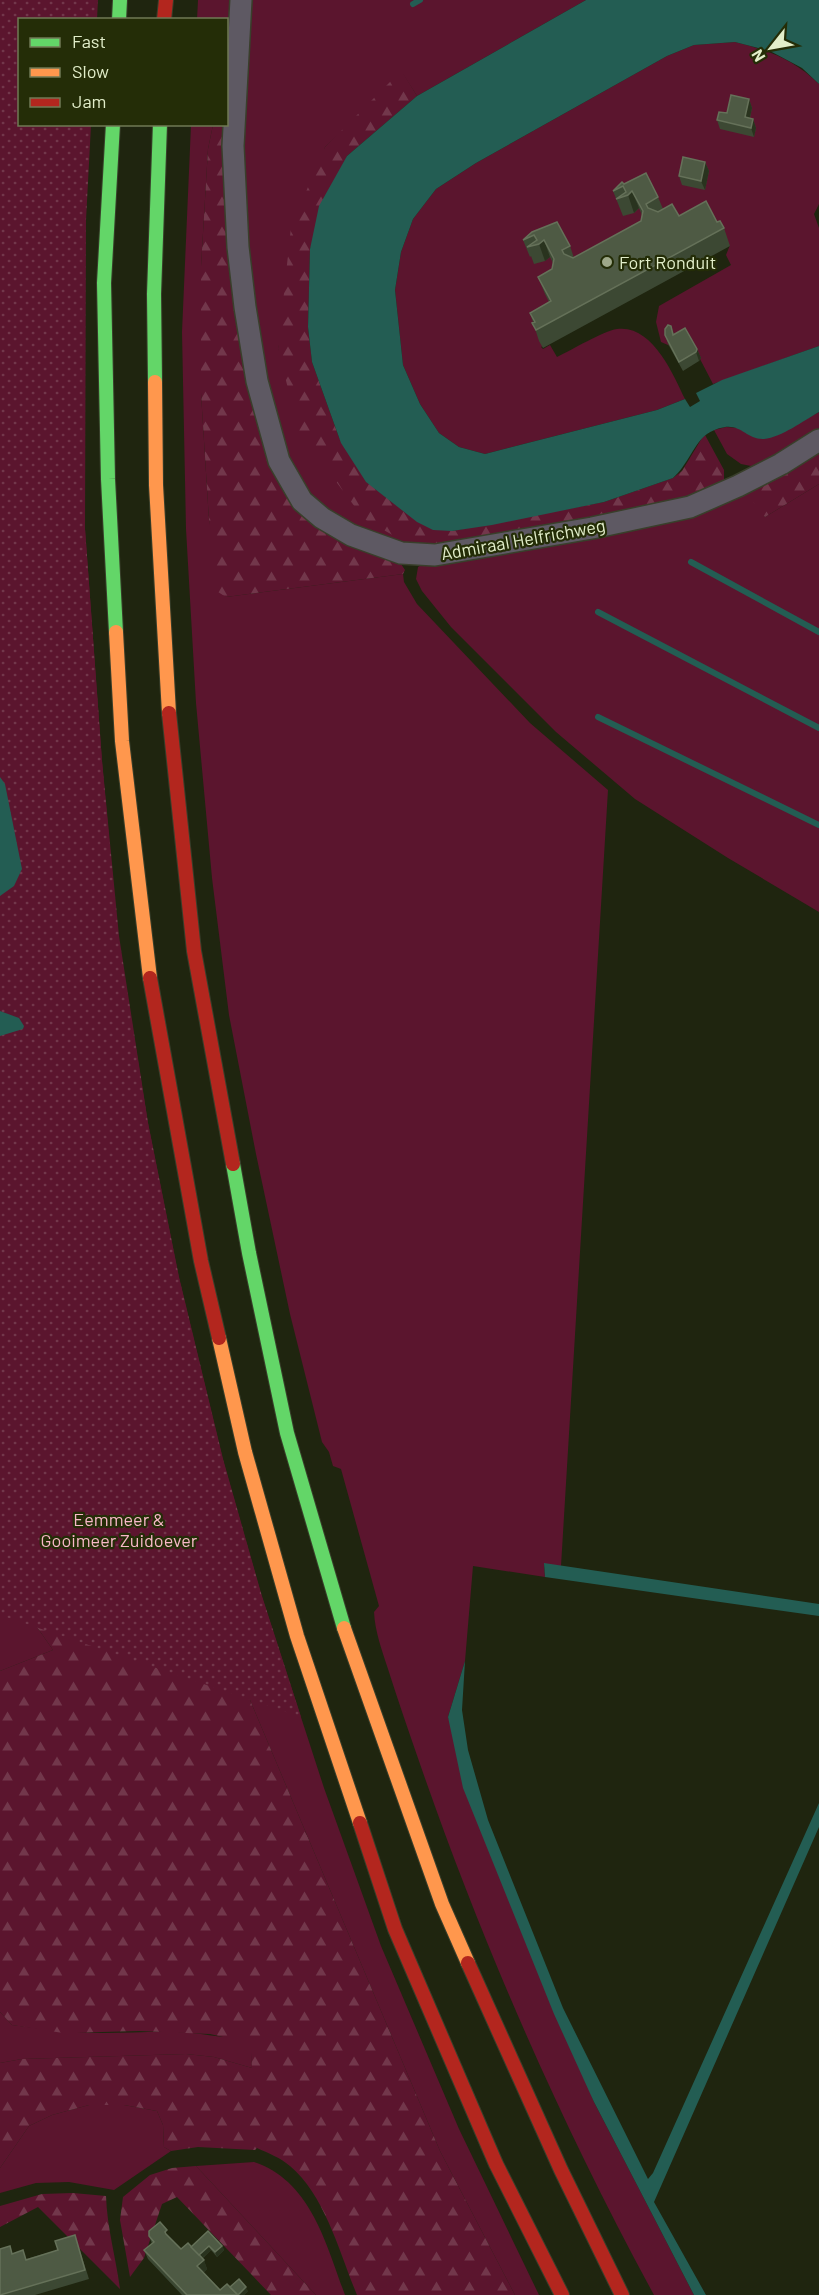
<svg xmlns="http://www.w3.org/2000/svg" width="819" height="2295" viewBox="0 0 819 2295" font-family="Barlow,sans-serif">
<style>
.grass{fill:#5b152e}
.forest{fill:url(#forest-firs)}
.park{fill:url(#park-dots)}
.water{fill:#235d53}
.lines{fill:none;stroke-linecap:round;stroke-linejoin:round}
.stream{stroke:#235d53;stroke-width:6}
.street-casing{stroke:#393f2b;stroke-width:24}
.fast-casing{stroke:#393f2b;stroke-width:16}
.slow-casing{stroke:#393f2b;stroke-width:16}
.jam-casing{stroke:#393f2b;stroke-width:16}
.street{stroke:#5e5963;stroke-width:21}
.fast{stroke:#63d668;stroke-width:14}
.slow{stroke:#ff974d;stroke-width:14}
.jam{stroke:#b3261e;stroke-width:14}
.wall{fill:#3c4833}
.shaded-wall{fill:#29331e}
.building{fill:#4e5a44;stroke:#657159;stroke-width:1.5}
.poi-dot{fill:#9ea889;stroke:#242d07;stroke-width:2}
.labels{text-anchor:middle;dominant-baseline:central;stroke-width:4.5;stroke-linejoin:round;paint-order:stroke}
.poi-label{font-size:18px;fill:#e2eeca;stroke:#242d07;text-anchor:start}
.street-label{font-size:18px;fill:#e2eeca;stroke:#242d07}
.park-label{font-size:18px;fill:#f9b8c9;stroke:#242d07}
</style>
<defs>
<pattern id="forest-firs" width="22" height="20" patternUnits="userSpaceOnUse" patternTransform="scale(1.5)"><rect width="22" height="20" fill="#5b152e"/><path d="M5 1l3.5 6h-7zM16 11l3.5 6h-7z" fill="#72374b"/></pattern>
<pattern id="park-dots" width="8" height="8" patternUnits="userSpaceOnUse" patternTransform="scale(1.5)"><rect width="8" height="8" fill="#5b152e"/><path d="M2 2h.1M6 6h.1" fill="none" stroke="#72374b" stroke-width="1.8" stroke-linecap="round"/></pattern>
</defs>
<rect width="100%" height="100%" fill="#1f250f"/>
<g class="grass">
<polygon points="0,0 20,20 20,124 85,220 85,529 102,761 118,936 148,1123 179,1278 223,1460 261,1594 324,1788 381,1946 459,2129 539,2295 515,2295 440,2151 234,1662 164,1407"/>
<polygon points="198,0 232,0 227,106 226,20 197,20"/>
<polygon points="248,0 586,0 417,96 403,74 325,147 278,349 414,547 356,529 320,509 286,462 264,380 243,246 238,130"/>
<path d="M735 42C770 51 793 59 819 84V204L814 214 819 228V346L713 384 700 359 661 342 656 322 659 306 731 265 726 255 730 245 541 347 543 349 550 345 557 357C572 350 603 331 617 329 652 324 673 374 685 399L657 410 485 454 459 447 439 433 420 404 403 365 395 290 401 252 413 219 436 189 476 163 667 56 694 45Z"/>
<path d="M191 125H213L208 149 201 267V393L209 520 226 597 403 574 404 582 417 604 530 723 608 790 561 1566 544 1564 545 1577 473 1566 465 1661 448 1717 594 2102 694 2295H654C562 2126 483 1946 420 1764 409 1732 398 1701 388 1669 382 1650 375 1632 374 1612L379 1606 341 1469 333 1466 329 1452 322 1442 290 1314 256 1154 229 1015 212 878 196 703 186 529 182 332Z"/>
<polygon points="819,412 819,434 756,467 741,464 727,454 714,430 726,427 738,428 755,437 775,436"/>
<polygon points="819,484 819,912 728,858 635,799 556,732 451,627 422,591 416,579 418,567 425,562 749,487 765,517"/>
<polygon points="0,1574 53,1650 0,1671"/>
<path d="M0 2012 12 2025C42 2029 73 2033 104 2033 128 2033 153 2031 177 2032 202 2033 226 2039 251 2038L252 2068 214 2057 186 2054 22 2059 0 2063Z"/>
<polygon points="89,2105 124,2105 157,2111 163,2125 164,2147 171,2151 114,2190 69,2182 36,2183 0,2193 0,2168 29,2126 52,2115"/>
<path d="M254 2162C311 2181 326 2244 345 2295H316L196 2166Z"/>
</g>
<g class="forest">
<polygon points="403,73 417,96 347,156 310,249 308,327 312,362 341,443 452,531 604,502 673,478 682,471 702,438 705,435 724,470 724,482 703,497 436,550 414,547 364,519 299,432 278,349 291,227 325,147 391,81"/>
<polygon points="226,124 233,249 288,492 395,555 405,570 403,574 226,597 218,592 209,520 201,393 201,267 208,149 213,125"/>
<path d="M0 421 234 1662 440 2151 515 2295H357C340 2254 325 2195 290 2166 281 2158 268 2153 257 2148L255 2150 198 2147 171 2151 164 2147 163 2125 157 2111 124 2105H89L52 2115 29 2126 0 2168V2063L22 2059 186 2054 214 2057 252 2068 250 2038 232 2039 210 2034 139 2031 63 2033 12 2025 0 2012V1671L53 1650 0 1574Z"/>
<polygon points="819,445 819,484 765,517 754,503 749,487"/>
<polygon points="196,2166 316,2295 271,2295 177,2197 162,2204 144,2258 130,2277 120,2220 123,2197 150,2175 172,2168"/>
<path d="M73 2193 106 2196C107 2228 116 2258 120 2289L38 2207 0 2227V2206L42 2194Z"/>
</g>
<polygon class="park" points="0,0 98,0 97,19 20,20 20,124 91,125 86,220 85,529 102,761 119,936 148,1123 179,1277 223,1459 261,1593 301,1717 0,1615"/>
<g class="water">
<path d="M586 0H819V84L802 68 770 51 735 42 694 45 667 56 476 163 436 189 413 219 401 252 395 290 403 365 420 404 439 433 459 447 485 454 657 410 685 399 690 407 700 401 696 393 722 380 819 346V412C803 421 782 437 764 439 742 440 740 415 707 434 695 442 687 466 673 478L604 502 492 525 452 531 433 530 417 522 366 482 341 443 312 362 308 327 310 249 319 206 347 156 417 96Z"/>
<polygon points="0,777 5,784 22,869 14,886 0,896"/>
<polygon points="0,1011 19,1018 24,1026 23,1029 0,1036"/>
<polygon points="544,1563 819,1604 819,1616 545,1577"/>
<polygon points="465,1661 462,1710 468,1750 488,1820 563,2008 648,2179 653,2173 819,1803 819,1827 654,2202 706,2295 694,2295 594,2102 554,2014 463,1788 448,1717"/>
</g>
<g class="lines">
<g class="stream">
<polyline points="413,4 420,0"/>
<polyline points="691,562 819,632"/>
<polyline points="598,612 819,728"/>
<polyline points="598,717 819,825"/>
</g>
<defs>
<polyline id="street" points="241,0 233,146 238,247 245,307 257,381 279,461 302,501 322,518 351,535 401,553 435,555 592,528 690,507 738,486 781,464 819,440"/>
<g id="fast">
<polyline points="119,20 120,0"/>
<polyline points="113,124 104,283 108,479 116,632"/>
<polyline points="155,382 154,294 160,124"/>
<polyline points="233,1164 249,1253 287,1433 344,1628"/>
</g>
<g id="slow">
<polyline points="155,382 156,485 169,713"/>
<polyline points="116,632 122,741 150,978"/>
<polyline points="219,1338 245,1452 297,1636 360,1823"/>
<polyline points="344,1628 442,1904 468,1963"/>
</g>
<g id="jam">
<polyline points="164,20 166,0"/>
<polyline points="169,713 194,951 233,1164"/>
<polyline points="150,978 201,1261 219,1338"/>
<polyline points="360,1823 395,1929 496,2164 562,2295"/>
<polyline points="468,1963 561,2170 622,2295"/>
</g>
</defs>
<use href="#street" class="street-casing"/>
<use href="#fast" class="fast-casing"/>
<use href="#slow" class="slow-casing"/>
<use href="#jam" class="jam-casing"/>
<use href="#street" class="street"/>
<use href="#fast" class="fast"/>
<use href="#slow" class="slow"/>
<use href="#jam" class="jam"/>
</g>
<g class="wall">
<polygon points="749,99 752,108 750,118 753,119 756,128 754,137 720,129 717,120"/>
<polygon points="705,162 709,171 705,190 682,185 679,176"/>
<polygon points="624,184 658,197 663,209 679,216 717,222 724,228 730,246 543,348 539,341 530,313 549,302 545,294 538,277 552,269 553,263 550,257 545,261 534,264 531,256 530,257 523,240 532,232 570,246 574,258 641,221 642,215 639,208 634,213 623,216 613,191"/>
<polygon points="671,326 674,334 697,349 701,358 699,361 683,371 668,344 665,335"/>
<polygon points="75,2235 89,2279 35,2295 0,2295 12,2253 26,2259 58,2250"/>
<polygon points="149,2236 170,2238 181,2249 191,2247 222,2246 224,2250 217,2257 211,2250 203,2258 207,2269 203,2273 220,2290 230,2287 248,2291 244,2295 182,2295 148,2259 144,2250 152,2244"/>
</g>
<g class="shaded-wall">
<polygon points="749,99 752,108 748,126 745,117"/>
<polygon points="753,119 756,128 754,137 751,128"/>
<polygon points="705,162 709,171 705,190 701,181"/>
<polygon points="632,191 639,208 634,213 628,195"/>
<polygon points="544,240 550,257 545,261 539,244"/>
<polygon points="697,349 701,358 699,361 696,352"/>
<polygon points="209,2246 211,2250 200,2260 198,2256"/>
<polygon points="222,2246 224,2250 217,2257 215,2252"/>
<polygon points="204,2260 207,2269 201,2275 197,2266"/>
<polygon points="246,2287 248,2291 244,2295 237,2295"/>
</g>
<g class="building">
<polygon points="731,95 749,99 745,117 753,119 751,128 717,120 719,112 727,113"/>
<polygon points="683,157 705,162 701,181 679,176"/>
<polygon points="646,173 658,197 646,204 648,208 658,212 672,204 679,216 706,201 717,222 720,221 724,228 536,330 532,323 535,322 530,313 551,301 538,277 552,269 554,259 544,240 539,244 527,247 537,240 534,235 523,240 532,232 557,222 570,246 562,250 564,254 573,258 641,221 643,211 632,191 628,195 616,199 626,192 623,186 613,191 622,182 624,184"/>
<polygon points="668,325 671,326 673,335 685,328 697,349 696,352 679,362 665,335 665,329"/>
<polygon points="160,2222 167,2230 165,2232 166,2234 181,2249 188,2243 204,2260 197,2266 220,2290 227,2284 238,2295 187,2295 144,2250 154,2242 149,2236 149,2231"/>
<polygon points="208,2231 222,2246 215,2252 209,2246 199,2255 191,2247"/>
<polygon points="75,2235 85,2270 0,2295 0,2249 10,2246 12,2254 23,2250 26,2260 58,2250 55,2241"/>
<polygon points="239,2279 246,2287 238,2295 230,2287"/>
</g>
<circle class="poi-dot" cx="607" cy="262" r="6"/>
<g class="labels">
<g class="poi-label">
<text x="619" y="262">Fort Ronduit</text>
</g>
<g class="street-label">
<text transform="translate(523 539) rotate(-10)">Admiraal Helfrichweg</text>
</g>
<g class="park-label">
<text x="119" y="1519">Eemmeer &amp;<tspan x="119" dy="21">Gooimeer Zuidoever</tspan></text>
</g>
</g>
<rect x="18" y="18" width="210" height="108" fill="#242d07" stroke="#707a55" stroke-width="1.5"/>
<rect x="30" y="38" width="30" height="9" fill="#63d668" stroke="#707a55" stroke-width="1.5"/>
<text x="72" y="48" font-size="18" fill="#e2eeca">Fast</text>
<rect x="30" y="68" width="30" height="9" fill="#ff974d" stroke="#707a55" stroke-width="1.5"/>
<text x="72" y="78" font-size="18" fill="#e2eeca">Slow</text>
<rect x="30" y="98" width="30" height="9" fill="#b3261e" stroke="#707a55" stroke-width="1.5"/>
<text x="72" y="108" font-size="18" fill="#e2eeca">Jam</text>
<g transform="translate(771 48) rotate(239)" stroke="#242d07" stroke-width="4.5" paint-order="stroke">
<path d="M0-4.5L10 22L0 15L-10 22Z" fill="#e2eeca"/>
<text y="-9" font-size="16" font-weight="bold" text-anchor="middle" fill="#e2eeca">N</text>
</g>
</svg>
